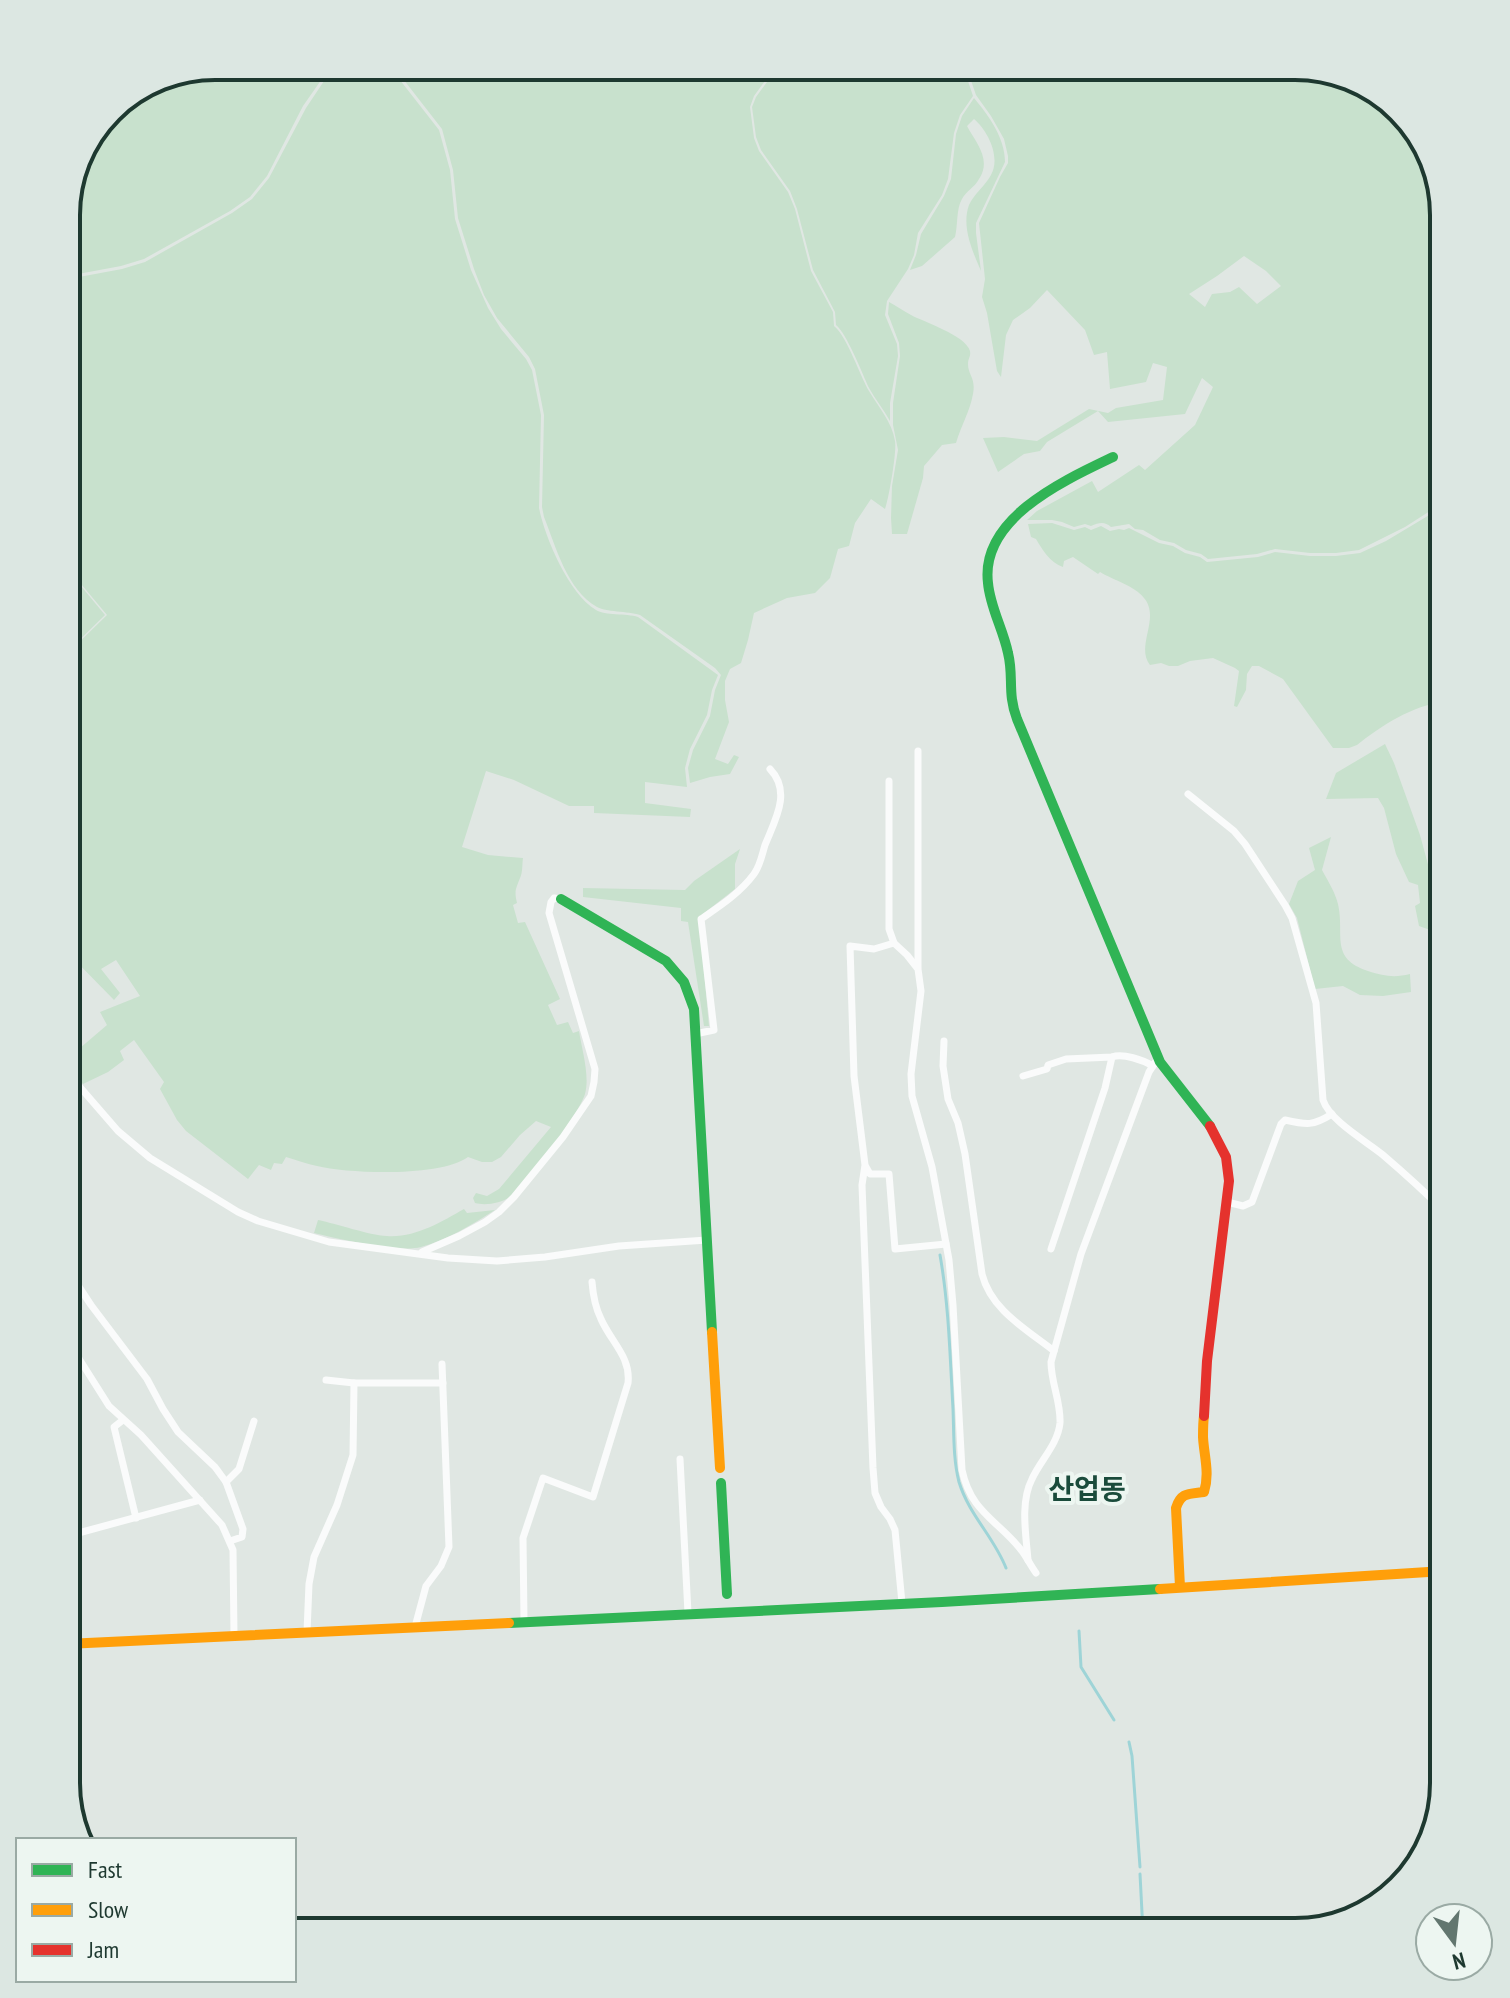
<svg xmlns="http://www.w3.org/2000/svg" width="1510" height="1998" viewBox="0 0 1510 1998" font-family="'PT Sans Narrow','Noto Sans KR',sans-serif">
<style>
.green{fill:#c8e1cd;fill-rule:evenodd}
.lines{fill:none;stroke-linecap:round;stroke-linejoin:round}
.stream{stroke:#9ed4d7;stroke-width:3}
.street{stroke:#fafbfb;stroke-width:7}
.fast{stroke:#30b455;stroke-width:10}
.slow{stroke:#ff9f0a;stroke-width:10}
.jam{stroke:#e5322d;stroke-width:10}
.labels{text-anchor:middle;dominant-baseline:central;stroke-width:8;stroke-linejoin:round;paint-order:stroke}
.quarter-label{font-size:28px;font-weight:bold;fill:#1a4b3b;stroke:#edf6f1}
.rim{fill:none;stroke:#1e3930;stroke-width:4}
</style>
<rect width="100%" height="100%" fill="#e0e7e3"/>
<g class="green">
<polygon points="215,66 331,66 303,106 267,176 250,197 230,211 144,259 121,266 78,274 66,279 66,205 81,150 116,103"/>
<path d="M334 66H389L439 130 450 170 455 219 471 270 488 308 501 329 526 359 532 370 541 415 539 508C545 538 569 594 596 610 605 616 626 613 638 617L718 675 712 690 707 715 690 749 685 768 687 787 645 782V803L691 809 690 817 594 813V806H569L514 780 486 771 462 847 488 855 523 858C522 864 523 872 520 878 516 889 514 890 517 903L513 905 518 923 525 922 560 999 548 1005 557 1025 568 1022 573 1033 579 1031C582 1050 590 1076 585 1094 578 1116 529 1180 511 1196 502 1203 486 1206 475 1203L473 1198 476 1193 487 1196 499 1189 551 1127 536 1121 520 1135 501 1157 492 1162H482L468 1157C441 1177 350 1174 317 1166 307 1164 297 1160 286 1157L282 1164 274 1163 271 1170 259 1165 248 1179 186 1131 177 1120 160 1089 164 1082 134 1040 120 1051 124 1060 108 1072 83 1084 66 1065V1060L107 1025 100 1012 140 996 116 960 101 969 120 993 114 1000 66 951V933L73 887 66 886V655L107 615 66 566V283L79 277 122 269 145 262 232 213 252 199 269 178 306 108Z"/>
<path d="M393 66H765L767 74 765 81 754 96 750 107 754 138 759 151 788 192 795 209 811 271 833 312 834 326C847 336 860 376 869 391 879 408 892 422 895 441 897 451 889 498 885 509L871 499 855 523 849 546 838 549 830 578 815 593 787 598 754 613 748 640 741 663 730 669 725 681V700L729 722 715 759 728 764 734 755 739 757 730 774 710 777 690 783 688 768 693 750 710 716 715 690 721 675 715 668 640 615C628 611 605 612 597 607 567 590 556 547 544 517L542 507 544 415 535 369 529 357 497 318 484 295 474 269 458 218 453 170 442 129Z"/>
<path d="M767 66H963L973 96 960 115 954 133 948 179 942 195 918 233 914 255 908 269 887 301 885 315 897 344 898 356 890 403V421C884 410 875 399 869 388 862 373 847 334 836 325L835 312 813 270 797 209 790 191 761 150 756 137 752 107 756 97 767 82 769 74Z"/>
<path d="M966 66H1304L1369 86 1419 133 1444 215V496L1430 511 1405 527 1359 550 1336 553H1310L1275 549 1257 554 1208 559 1201 554 1186 550 1174 543 1160 540 1143 530 1135 529 1129 524 1111 527C1104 521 1099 523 1091 526L1085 524 1074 527 1062 522 1052 520H1027L1037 511 1092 481 1098 492 1139 465 1145 470 1195 425 1213 387 1202 378 1185 414 1108 422 1098 411 1047 442 1040 451 1024 454 998 472 983 438 1004 437 1037 441 1089 409 1108 413 1116 408 1163 400 1167 367 1153 363 1146 382 1110 389 1107 352 1094 355 1085 330 1047 290 1030 308 1013 320 1006 335 1001 377 997 371 987 313 982 297 985 279 979 223 1000 177 1008 163V156L1004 139 991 116 976 95ZM1244 256 1266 271 1281 286 1257 304 1239 287 1230 292 1212 294 1205 307 1189 294 1217 276Z"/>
<path d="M974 98C989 116 1005 138 1005 162L976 223V233L981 271C973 252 961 227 969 205 974 194 985 186 991 175 1001 157 988 131 974 119L967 126C976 143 992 159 979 179 975 187 966 191 962 199 956 209 958 226 955 237L922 266 910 270 916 255 921 234 944 196 951 179 956 134 962 116Z"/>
<path d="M889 302C897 306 903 311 911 315 924 322 965 335 970 351 971 357 968 358 968 364 968 375 976 378 973 394 970 411 961 426 956 443L942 445 924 466 923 478 907 534H892L891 518 892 486 898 450 893 425V403L900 356 899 343 888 314Z"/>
<polygon points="1444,502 1444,561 1441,558 1444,547 1432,513"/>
<path d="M1431 514 1443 547 1440 559 1444 563V702C1413 705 1381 726 1357 745L1349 748H1333L1283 679 1259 666H1252L1247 674 1246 690 1237 707 1234 706 1239 671 1235 668 1213 658 1190 661 1178 666H1169L1161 663 1150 665C1135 646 1161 618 1144 598 1135 586 1113 580 1100 572L1098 574 1073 557 1064 561 1063 567C1050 563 1042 549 1036 539L1031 537 1028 524 1052 523 1074 530 1085 527 1091 530 1101 526 1110 531 1119 529 1124 530 1129 528 1159 543 1173 546 1185 553 1200 557 1207 562 1258 557 1275 552 1310 556H1336L1360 553 1386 541Z"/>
<polygon points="66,568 105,615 66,653"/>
<polygon points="1385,744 1394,763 1420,835 1444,923 1444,940 1441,934 1419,926 1415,906 1420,903 1418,885 1409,882 1396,854 1384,808 1378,798 1326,799 1336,773"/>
<path d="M1331 837 1322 870C1328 881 1335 892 1338 904 1345 935 1329 958 1368 971 1384 976 1394 978 1410 974L1411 992 1383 996 1360 995 1343 986 1315 989 1297 918 1289 904 1298 881 1315 870 1309 848Z"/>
<polygon points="740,849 735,864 735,889 699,917 709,1026 704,1026 688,922 681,921 681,908 583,897 583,888 685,890 694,881"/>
<path d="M464 1209 467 1213 495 1210C473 1224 447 1240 421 1247 399 1253 338 1239 314 1233L318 1220C338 1224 368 1235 387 1236 415 1238 441 1222 464 1209Z"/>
</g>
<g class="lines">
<g class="stream">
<path d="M940 1255C949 1306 950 1357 953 1409 954 1433 953 1459 959 1482 969 1515 994 1537 1006 1568"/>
<polyline points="1079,1631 1081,1667 1114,1720"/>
<polyline points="1129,1742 1132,1756 1140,1867"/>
<polyline points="1140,1874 1143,1932"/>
</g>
<g class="street">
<polyline points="918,751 918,967"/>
<path d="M889 781V929L894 943 907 955 918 969 921 991 911 1074 912 1096 932 1167 949 1260 953 1305 962 1470C971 1513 998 1520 1022 1551 1027 1558 1031 1566 1036 1573"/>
<path d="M1188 794 1234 831 1245 844 1285 905 1292 918 1316 1003 1323 1100C1330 1121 1366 1141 1383 1155 1404 1173 1425 1192 1444 1211"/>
<polyline points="894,943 874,949 850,946 854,1076 865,1165 862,1185 873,1468 875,1493 881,1507 890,1519 895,1530 902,1603"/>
<path d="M695 1034 714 1030 701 919C720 906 740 893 754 874 760 866 762 855 765 845 775 820 792 792 770 769"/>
<path d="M944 1041 943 1066 948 1099 958 1123 965 1154 982 1274C991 1310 1026 1329 1054 1351"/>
<polyline points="66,1071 118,1131 150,1158 238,1212 258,1221 329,1242 448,1258 497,1261 545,1257 619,1246 707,1240"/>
<path d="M1023 1076 1047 1069 1048 1065 1066 1059 1112 1057C1123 1053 1143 1060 1153 1066"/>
<polyline points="866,1167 870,1174 889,1174 895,1249 946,1244"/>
<path d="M1227 1202 1243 1206 1252 1202 1281 1124 1285 1120C1307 1125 1313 1126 1332 1114"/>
<polyline points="1051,1249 1105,1088 1112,1057"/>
<polyline points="422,1252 459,1236 485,1222 499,1212 514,1197 563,1137 591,1096 594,1082 595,1069 549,913 551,902 554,898 561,899"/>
<polyline points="66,1267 91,1305 147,1379 163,1409 178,1432 215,1467 226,1482 243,1529 242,1537 230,1541"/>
<polyline points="66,1338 109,1406 141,1435 222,1525 233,1550 234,1636"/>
<polyline points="326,1380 354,1383 443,1383"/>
<polyline points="123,1420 114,1427 136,1518"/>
<polyline points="680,1459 688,1613"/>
<polyline points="226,1482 239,1469 254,1421"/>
<polyline points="71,1535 200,1500"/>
<path d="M1028 1560C1026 1535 1020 1502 1032 1479 1040 1461 1058 1444 1060 1423 1061 1402 1051 1383 1051 1362L1081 1254 1149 1072 1158 1058"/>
<path d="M524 1621 523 1538 543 1478 593 1497 628 1383C631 1357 611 1342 601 1319 595 1307 593 1295 592 1282"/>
<polyline points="415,1627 426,1586 441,1566 449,1547 442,1364"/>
<polyline points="307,1632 309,1584 314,1557 337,1505 353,1455 354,1383"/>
</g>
<g class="fast">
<path d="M1113 457C1065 480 980 518 988 583 990 607 1003 629 1008 653 1014 677 1007 693 1017 719L1160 1062 1210 1126"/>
<polyline points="561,899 666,961 684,982 694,1009 712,1332"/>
<polyline points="721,1483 727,1594"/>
<polyline points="509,1623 942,1602 1160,1589"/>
</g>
<g class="slow">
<polyline points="712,1332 720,1468"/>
<path d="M1180 1587 1176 1508C1181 1492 1189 1494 1204 1492 1210 1473 1204 1456 1203 1437 1203 1430 1203 1423 1204 1416"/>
<polyline points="1160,1589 1444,1571"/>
<polyline points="66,1644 509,1623"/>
</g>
<polyline class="jam" points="1204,1416 1207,1361 1229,1181 1226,1157 1210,1126"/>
</g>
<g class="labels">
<g class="quarter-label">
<text x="1087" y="1488">산업동</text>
</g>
</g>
<path d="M0 0H1510V1998H0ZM215 80H1295A135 135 0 0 1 1430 215V1783A135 135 0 0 1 1295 1918H215A135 135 0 0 1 80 1783V215A135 135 0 0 1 215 80Z" fill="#dce7e2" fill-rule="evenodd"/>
<path class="rim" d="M215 80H1295A135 135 0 0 1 1430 215V1783A135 135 0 0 1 1295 1918H215A135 135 0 0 1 80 1783V215A135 135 0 0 1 215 80Z"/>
<rect x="16" y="1838" width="280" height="144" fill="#edf6f1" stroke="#9aaaa4" stroke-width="2"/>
<rect x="32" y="1864" width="40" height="12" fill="#30b455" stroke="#9aaaa4" stroke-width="2"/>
<text x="88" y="1878" font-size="24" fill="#1e3930">Fast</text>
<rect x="32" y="1904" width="40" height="12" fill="#ff9f0a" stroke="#9aaaa4" stroke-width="2"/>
<text x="88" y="1918" font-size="24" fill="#1e3930">Slow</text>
<rect x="32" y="1944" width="40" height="12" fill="#e5322d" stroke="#9aaaa4" stroke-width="2"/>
<text x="88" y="1958" font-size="24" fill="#1e3930">Jam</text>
<g transform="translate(1454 1942) rotate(165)"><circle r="38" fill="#edf6f1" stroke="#9aaaa4" stroke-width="2"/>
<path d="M0-6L14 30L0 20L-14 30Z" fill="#62766f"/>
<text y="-12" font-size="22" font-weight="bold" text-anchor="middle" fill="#1e3930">N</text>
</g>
</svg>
